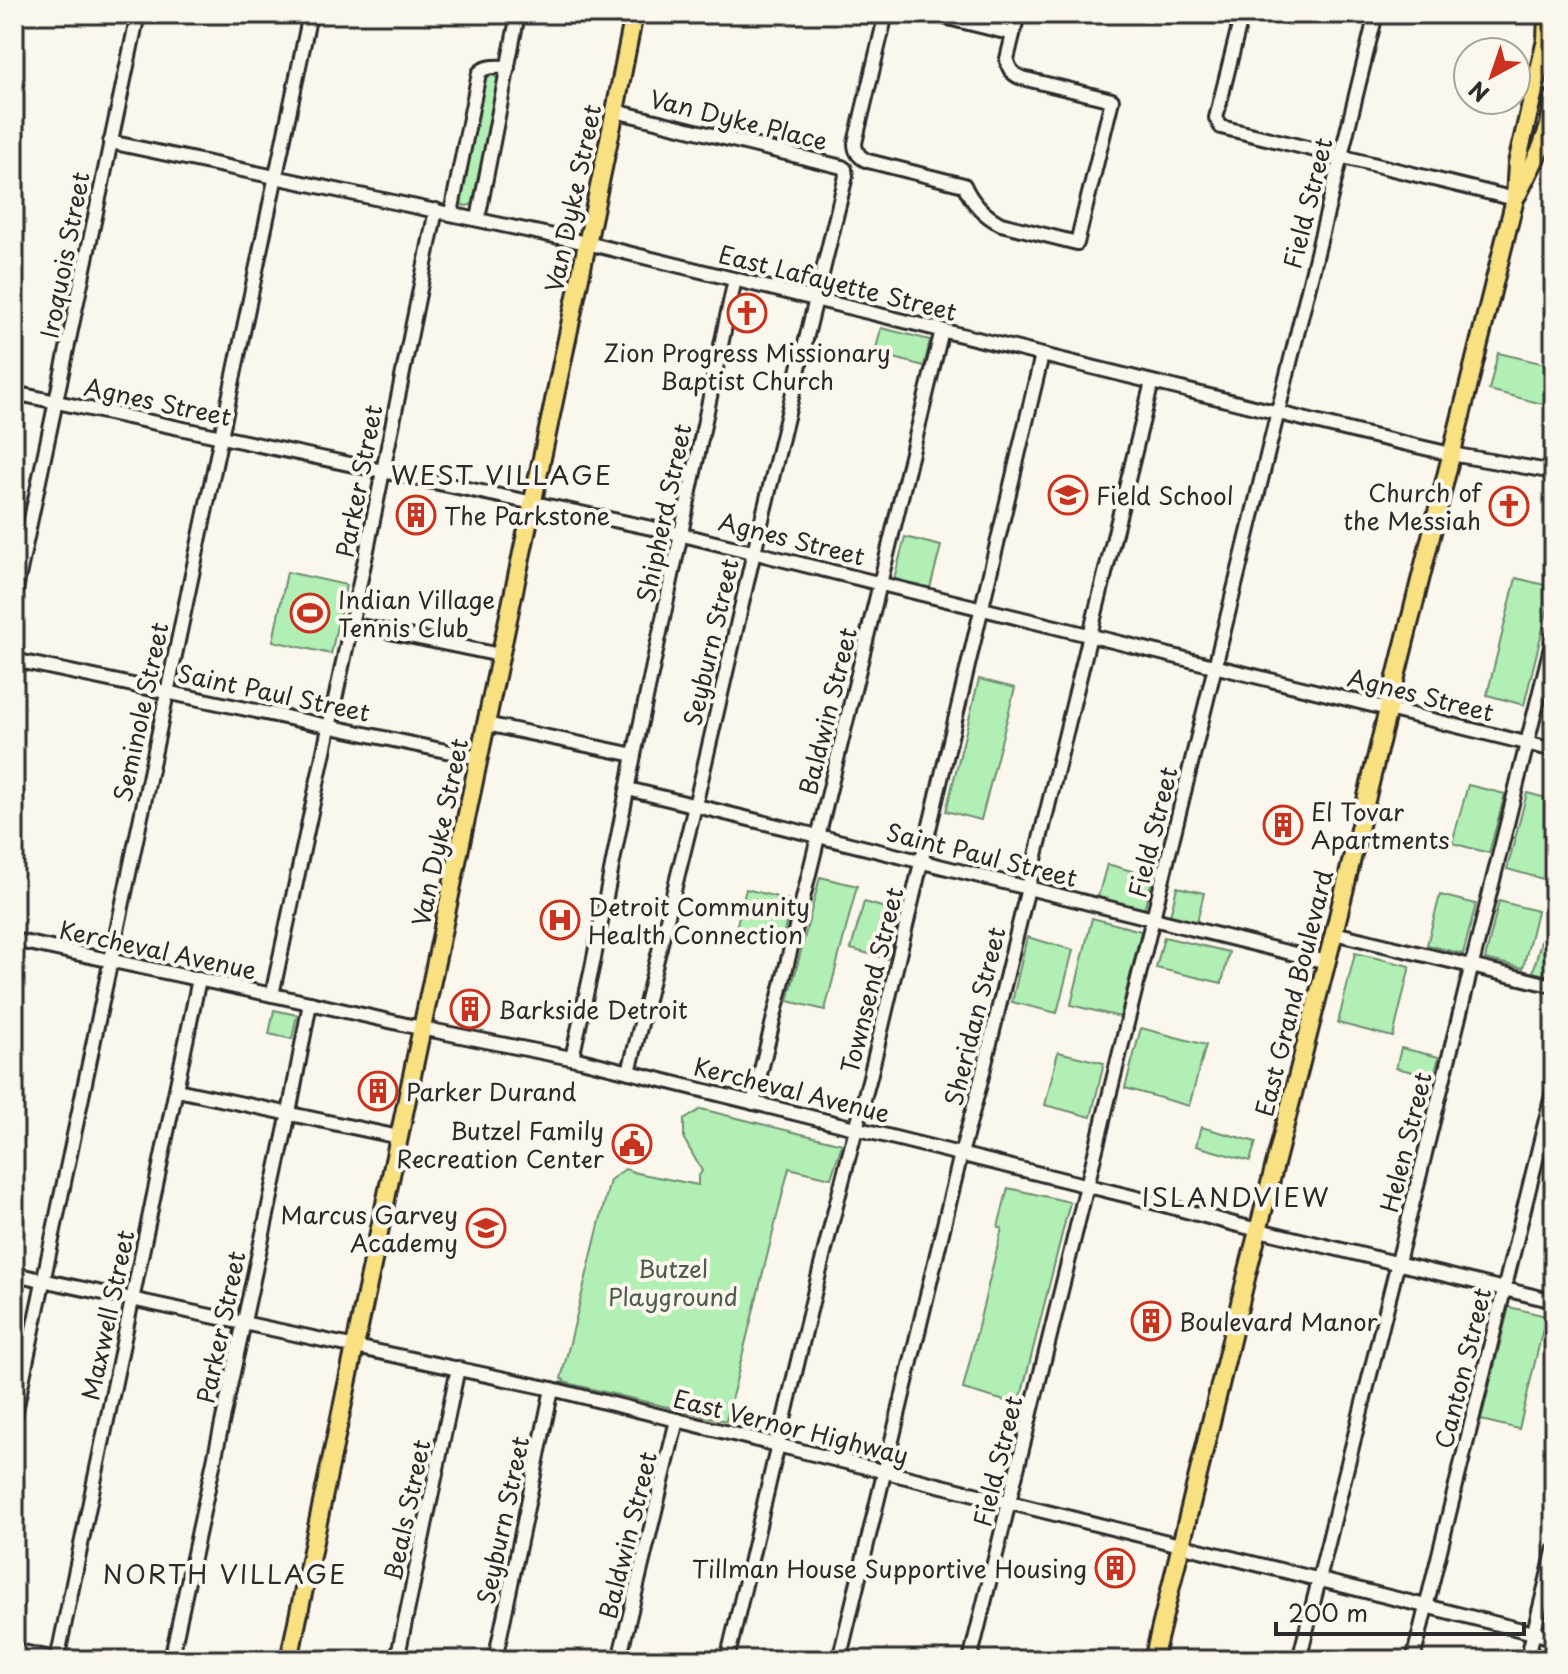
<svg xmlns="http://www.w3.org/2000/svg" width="1568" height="1674" viewBox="0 0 1568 1674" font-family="'Playpen Sans',sans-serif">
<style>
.green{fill:#b1efb5;stroke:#6e8d70;stroke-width:2}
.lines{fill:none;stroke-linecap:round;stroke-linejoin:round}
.minor-casing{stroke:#2b2b2b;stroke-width:18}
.major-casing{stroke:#2b2b2b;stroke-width:22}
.minor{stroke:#fbf7ec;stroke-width:12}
.major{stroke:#f9e181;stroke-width:16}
.labels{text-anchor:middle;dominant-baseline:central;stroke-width:8;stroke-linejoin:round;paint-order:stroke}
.street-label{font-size:24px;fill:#2b2b2b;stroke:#fbf7ec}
.poi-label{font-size:24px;fill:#2b2b2b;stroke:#fbf7ec;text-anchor:start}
.park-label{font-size:24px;fill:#4c5c4e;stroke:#fbf7ec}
.neighbourhood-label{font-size:26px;letter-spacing:2px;fill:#2b2b2b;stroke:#fbf7ec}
</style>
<rect width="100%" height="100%" fill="#fbf7ec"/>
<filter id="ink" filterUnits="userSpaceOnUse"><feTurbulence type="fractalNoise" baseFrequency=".0125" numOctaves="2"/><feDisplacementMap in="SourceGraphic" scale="16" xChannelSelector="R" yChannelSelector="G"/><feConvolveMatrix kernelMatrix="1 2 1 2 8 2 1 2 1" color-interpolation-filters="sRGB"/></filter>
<g filter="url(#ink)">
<g class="green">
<polygon points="492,74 499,80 474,201 471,205 465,206 459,203 482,82 486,76"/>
<polygon points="881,328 930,340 924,366 875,353"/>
<polygon points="1498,353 1554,366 1554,387 1550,406 1489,390"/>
<polygon points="905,537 941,546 930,588 894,579"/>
<polygon points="287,572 346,585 331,654 273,641"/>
<polygon points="1516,578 1553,587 1524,705 1487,695"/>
<polygon points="979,679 1015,688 981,820 946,811"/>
<polygon points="1468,785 1505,794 1489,853 1452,843"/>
<polygon points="1527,793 1554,800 1554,837 1543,879 1507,869"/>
<polygon points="1107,864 1153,877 1144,910 1098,897"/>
<polygon points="820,877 857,886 825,1010 788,1001"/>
<polygon points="1177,887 1204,893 1197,922 1170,916"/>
<polygon points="746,889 792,901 782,940 736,928"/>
<polygon points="1440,895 1476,904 1463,954 1427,945"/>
<polygon points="1499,901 1537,911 1523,968 1485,959"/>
<polygon points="864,902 900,912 888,959 851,949"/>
<polygon points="1092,918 1141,931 1120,1017 1071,1005"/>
<polygon points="1547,918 1554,920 1554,977 1533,972"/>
<polygon points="1027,937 1073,950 1057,1013 1012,1002"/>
<polygon points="1164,937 1229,952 1222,983 1156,968"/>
<polygon points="1355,953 1410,966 1393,1037 1338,1023"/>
<polygon points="274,1010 297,1015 292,1039 269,1034"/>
<polygon points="1141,1028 1206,1045 1189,1106 1125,1088"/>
<polygon points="1401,1048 1439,1057 1434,1077 1396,1068"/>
<polygon points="1058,1052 1104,1063 1091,1117 1045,1105"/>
<polygon points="701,1109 842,1144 831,1178 789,1168 726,1421 563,1382 564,1380 561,1379 610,1180 625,1169 637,1173 698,1185 698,1177 702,1171 684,1139 684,1120"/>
<polygon points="1201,1127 1256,1142 1250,1161 1196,1146"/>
<polygon points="1008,1188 1070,1202 1019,1405 963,1389 1002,1228 998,1227"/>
<polygon points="1509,1307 1546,1316 1519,1429 1481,1420"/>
</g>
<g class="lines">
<defs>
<g id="minor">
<path d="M886 14 855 143C855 152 860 158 868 161L964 185C972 203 983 215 1001 224L1077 243 1112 100 1022 78C1013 75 1008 69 1007 59L1018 14"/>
<polyline points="932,14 1013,34"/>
<polyline points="1242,14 1216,118 1221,127 1515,199"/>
<polyline points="615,111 842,167 845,169 846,176 754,552 695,806 629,1072"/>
<polyline points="110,142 587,243 1364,434 1451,454 1554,472"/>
<path d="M451 213 479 73C486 65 498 67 508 67"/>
<polyline points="478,219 518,14"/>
<polyline points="14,393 675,533 1554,750"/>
<polyline points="14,599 138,14"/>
<polyline points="351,624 500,655"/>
<polyline points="14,660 479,758"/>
<polyline points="486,724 634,755"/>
<polyline points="628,789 1327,962"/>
<polyline points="1334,933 1554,986"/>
<polyline points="14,940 310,1003 411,1026 581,1060 1149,1201 1238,1225 1554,1301"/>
<polyline points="272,995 368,545 436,210"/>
<polyline points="572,1058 592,968 634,755 735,279"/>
<polyline points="177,1090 399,1137"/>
<polyline points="753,1103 942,330"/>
<polyline points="14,1274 552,1389 1554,1638"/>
<polyline points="14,1420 310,14"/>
<polyline points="14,1650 60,1660"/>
<polyline points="57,1660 199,979"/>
<polyline points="171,1660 289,1113 310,1003"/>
<polyline points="397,1660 458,1368"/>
<polyline points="495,1660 552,1389"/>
<polyline points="619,1660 677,1420"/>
<path d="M727 1660C774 1465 817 1270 870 1077L1042 355"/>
<polyline points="839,1660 961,1154 979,1088 1152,382"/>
<polyline points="970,1660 1376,14"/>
<polyline points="1299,1660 1554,635"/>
<polyline points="1413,1660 1554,1087"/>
<polyline points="1527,1660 1554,1551"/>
</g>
<g id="major">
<polyline points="1518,194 1541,148 1549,126 1554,97"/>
<polyline points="289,1660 615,111 634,14"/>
<polyline points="1153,1660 1249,1266 1334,933 1388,709 1515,199 1517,163 1546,40 1547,14"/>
</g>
</defs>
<use href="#minor" class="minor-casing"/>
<use href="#major" class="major-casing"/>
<use href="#minor" class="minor"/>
<use href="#major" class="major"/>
</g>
</g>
<defs>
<symbol id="church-ring" viewBox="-11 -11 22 22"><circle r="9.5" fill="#fbf7ec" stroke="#c8321e" stroke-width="1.5"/><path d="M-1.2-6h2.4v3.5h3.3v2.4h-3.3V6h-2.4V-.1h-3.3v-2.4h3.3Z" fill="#c8321e"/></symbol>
<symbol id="school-ring" viewBox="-11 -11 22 22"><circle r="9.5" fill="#fbf7ec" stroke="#c8321e" stroke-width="1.5"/><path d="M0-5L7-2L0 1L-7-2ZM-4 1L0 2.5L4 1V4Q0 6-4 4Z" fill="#c8321e"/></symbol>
<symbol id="building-ring" viewBox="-11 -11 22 22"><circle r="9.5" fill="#fbf7ec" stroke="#c8321e" stroke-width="1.5"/><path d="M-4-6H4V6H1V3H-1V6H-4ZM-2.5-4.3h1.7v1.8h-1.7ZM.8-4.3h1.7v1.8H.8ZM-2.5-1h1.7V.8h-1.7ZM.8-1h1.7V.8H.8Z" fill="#c8321e"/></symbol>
<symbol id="stadium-ring" viewBox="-11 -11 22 22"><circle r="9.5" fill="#fbf7ec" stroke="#c8321e" stroke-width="1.5"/><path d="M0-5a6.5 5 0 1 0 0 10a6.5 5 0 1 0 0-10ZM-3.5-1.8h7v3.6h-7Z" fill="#c8321e"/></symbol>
<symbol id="hospital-ring" viewBox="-11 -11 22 22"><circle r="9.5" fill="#fbf7ec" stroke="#c8321e" stroke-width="1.5"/><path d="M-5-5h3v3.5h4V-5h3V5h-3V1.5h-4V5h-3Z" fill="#c8321e"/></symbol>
<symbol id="civic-ring" viewBox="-11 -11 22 22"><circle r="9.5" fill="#fbf7ec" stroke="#c8321e" stroke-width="1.5"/><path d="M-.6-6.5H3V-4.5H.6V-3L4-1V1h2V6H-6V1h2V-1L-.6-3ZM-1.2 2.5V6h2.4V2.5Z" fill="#c8321e"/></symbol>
</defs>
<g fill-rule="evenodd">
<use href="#church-ring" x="725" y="291" width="44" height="44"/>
<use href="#school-ring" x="1046" y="473" width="44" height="44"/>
<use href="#church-ring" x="1487" y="484" width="44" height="44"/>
<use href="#building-ring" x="394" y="493" width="44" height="44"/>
<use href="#stadium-ring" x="288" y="591" width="44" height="44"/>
<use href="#building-ring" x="1261" y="803" width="44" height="44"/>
<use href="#hospital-ring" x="538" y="898" width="44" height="44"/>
<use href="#building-ring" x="448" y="987" width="44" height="44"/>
<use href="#building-ring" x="356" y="1069" width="44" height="44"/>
<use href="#civic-ring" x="610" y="1122" width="44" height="44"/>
<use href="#school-ring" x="464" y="1206" width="44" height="44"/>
<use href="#building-ring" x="1129" y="1299" width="44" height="44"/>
<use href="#building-ring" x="1093" y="1546" width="44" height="44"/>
</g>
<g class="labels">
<g class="street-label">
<text transform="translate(739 119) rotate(14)">Van Dyke Place</text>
<text transform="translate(572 198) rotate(-78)">Van Dyke Street</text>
<text transform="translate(1307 203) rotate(-76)">Field Street</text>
<text transform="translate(64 255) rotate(-79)">Iroquois Street</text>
<text transform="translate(838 282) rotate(14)">East Lafayette Street</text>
<text transform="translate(158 401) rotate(12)">Agnes Street</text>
<text transform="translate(358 481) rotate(-79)">Parker Street</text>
<text transform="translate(663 513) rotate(-78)">Shipherd Street</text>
<text transform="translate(792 538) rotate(14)">Agnes Street</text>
<text transform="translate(710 642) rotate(-77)">Seyburn Street</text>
<text transform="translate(274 692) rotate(12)">Saint Paul Street</text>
<text transform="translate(1421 694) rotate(14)">Agnes Street</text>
<text transform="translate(827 711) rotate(-76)">Baldwin Street</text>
<text transform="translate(140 712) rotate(-78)">Seminole Street</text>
<text transform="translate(439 832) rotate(-78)">Van Dyke Street</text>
<text transform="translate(1152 832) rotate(-76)">Field Street</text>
<text transform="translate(982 854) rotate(14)">Saint Paul Street</text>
<text transform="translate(158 949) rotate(12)">Kercheval Avenue</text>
<text transform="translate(871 980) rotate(-76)">Townsend Street</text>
<text transform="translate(1293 993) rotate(-76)">East Grand Boulevard</text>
<text transform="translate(974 1016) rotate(-76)">Sheridan Street</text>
<text transform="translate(792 1089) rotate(14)">Kercheval Avenue</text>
<text transform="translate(1405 1142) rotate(-76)">Helen Street</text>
<text transform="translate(107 1315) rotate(-78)">Maxwell Street</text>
<text transform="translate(220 1327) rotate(-78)">Parker Street</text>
<text transform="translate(1462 1368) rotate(-76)">Canton Street</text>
<text transform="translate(791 1426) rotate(14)">East Vernor Highway</text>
<text transform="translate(997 1461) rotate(-76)">Field Street</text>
<text transform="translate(406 1510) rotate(-78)">Beals Street</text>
<text transform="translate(502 1520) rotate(-78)">Seyburn Street</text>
<text transform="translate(627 1535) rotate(-76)">Baldwin Street</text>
</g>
<g class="poi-label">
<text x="747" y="352" text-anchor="middle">Zion Progress Missionary<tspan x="747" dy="28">Baptist Church</tspan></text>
<text x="1481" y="492" text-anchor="end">Church of<tspan x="1481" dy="28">the Messiah</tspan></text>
<text x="1096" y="495">Field School</text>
<text x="444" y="515">The Parkstone</text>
<text x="338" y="599">Indian Village<tspan x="338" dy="28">Tennis Club</tspan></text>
<text x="1311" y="811">El Tovar<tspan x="1311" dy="28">Apartments</tspan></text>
<text x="588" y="906">Detroit Community<tspan x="588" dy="28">Health Connection</tspan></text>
<text x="498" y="1009">Barkside Detroit</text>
<text x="406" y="1091">Parker Durand</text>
<text x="604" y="1130" text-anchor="end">Butzel Family<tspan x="604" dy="28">Recreation Center</tspan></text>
<text x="458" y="1214" text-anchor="end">Marcus Garvey<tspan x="458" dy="28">Academy</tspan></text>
<text x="1179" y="1321">Boulevard Manor</text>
<text x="1087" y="1568" text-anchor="end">Tillman House Supportive Housing</text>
</g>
<g class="park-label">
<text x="673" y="1268">Butzel<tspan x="673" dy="28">Playground</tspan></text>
</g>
<g class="neighbourhood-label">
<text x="502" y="474">WEST VILLAGE</text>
<text x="1236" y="1196">ISLANDVIEW</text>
<text x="225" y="1573">NORTH VILLAGE</text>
</g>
</g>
<rect width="1568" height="1674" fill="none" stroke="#fbf7ec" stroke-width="48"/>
<rect x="24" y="24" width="1520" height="1626" fill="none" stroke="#2b2b2b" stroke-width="3" filter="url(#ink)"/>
<g transform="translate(1492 76) rotate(220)"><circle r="38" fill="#fbf7ec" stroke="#a8a59f" stroke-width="2"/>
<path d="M0-6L14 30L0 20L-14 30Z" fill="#c8321e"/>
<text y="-12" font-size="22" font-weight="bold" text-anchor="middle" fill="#2b2b2b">N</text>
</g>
<path d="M1276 1622v12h248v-12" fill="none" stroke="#2b2b2b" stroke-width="4"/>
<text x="1288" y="1622" font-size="24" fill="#2b2b2b" stroke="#fbf7ec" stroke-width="6" paint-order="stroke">200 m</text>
</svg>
